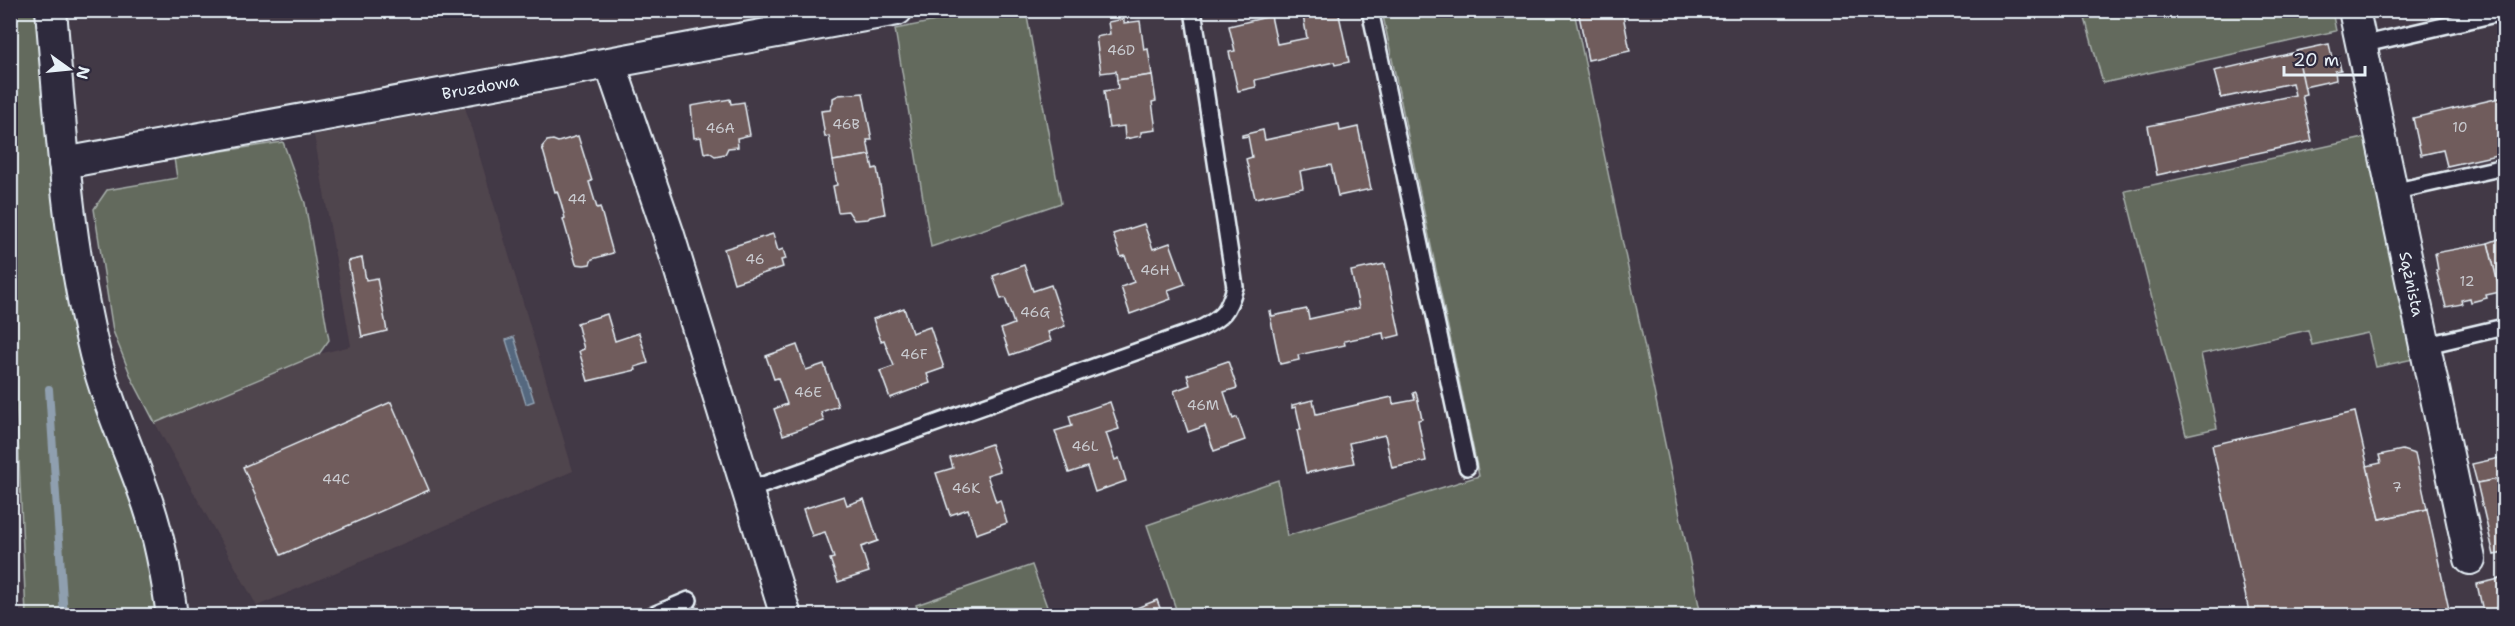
<svg xmlns="http://www.w3.org/2000/svg" width="2515" height="626" viewBox="0 0 2515 626" font-family="'Shantell Sans',sans-serif">
<style>
.built{fill:#50444d}
.green{fill:#646a5d;stroke:#a6aeaa;stroke-width:1.5}
.water{fill:#54687f;stroke:#8f9faf;stroke-width:1.5}
.lines{fill:none;stroke-linecap:round;stroke-linejoin:round}
.stream{stroke:#8f9faf;stroke-width:8}
.building{fill:#6f5c5c;stroke:#e8f1f8;stroke-width:1.5}
.service-casing{stroke:#e8f1f8;stroke-width:20}
.minor-casing{stroke:#e8f1f8;stroke-width:34}
.service{stroke:#2f2a3d;stroke-width:15}
.minor{stroke:#2f2a3d;stroke-width:30}
.labels{text-anchor:middle;dominant-baseline:central;stroke-width:6;stroke-linejoin:round;paint-order:stroke}
.number-label{font-size:14px;fill:#caccd1}
.street-label{font-size:16px;fill:#e8f1f8;stroke:#2f2a3d}
</style>
<rect width="100%" height="100%" fill="#423946"/>
<filter id="ink" filterUnits="userSpaceOnUse"><feTurbulence type="fractalNoise" baseFrequency=".0167" numOctaves="2"/><feDisplacementMap in="SourceGraphic" scale="12" xChannelSelector="R" yChannelSelector="G"/><feConvolveMatrix kernelMatrix="1 2 1 2 8 2 1 2 1" color-interpolation-filters="sRGB"/></filter>
<g filter="url(#ink)">
<polygon class="built" points="465,107 573,471 257,606 155,423 319,354 351,346 314,135"/>
<g class="green">
<polygon points="10,11 42,11 51,143 149,549 159,615 26,615 11,285"/>
<polygon points="986,11 1026,11 1061,203 931,247 895,29"/>
<polygon points="1382,11 1574,11 1701,615 1178,615 1147,525 1278,480 1287,536 1479,476"/>
<polygon points="2083,11 2332,11 2336,31 2103,83"/>
<polygon points="2373,136 2418,358 2376,367 2368,333 2312,345 2308,330 2201,354 2217,428 2186,435 2125,191"/>
<polygon points="283,142 305,203 329,340 319,354 155,423 132,379 113,331 94,209 107,190 177,178 174,158"/>
<polygon points="1032,565 1050,615 919,615 916,605"/>
</g>
<polygon class="water" points="514,337 534,401 526,404 506,340"/>
<g class="lines">
<polyline class="stream" points="49,389 64,616"/>
</g>
<g class="building">
<polygon points="1302,10 1338,10 1349,62 1335,65 1334,62 1255,80 1256,87 1238,91 1229,52 1235,51 1229,26 1271,16 1277,44 1307,38"/>
<polygon points="1578,10 1601,10 1601,13 1622,10 1630,51 1588,60"/>
<polygon points="1124,19 1124,23 1140,21 1144,50 1148,49 1152,75 1117,80 1116,71 1101,73 1096,37 1110,34 1108,22"/>
<polygon points="2329,44 2332,58 2338,57 2341,70 2335,71 2336,80 2304,87 2296,51"/>
<polygon points="2297,52 2306,94 2302,95 2312,141 2157,175 2148,126 2295,95 2292,83 2221,98 2214,71"/>
<polygon points="1152,75 1156,101 1152,102 1156,130 1141,132 1141,136 1125,139 1124,126 1109,128 1104,91 1118,89 1117,80"/>
<polygon points="863,93 872,140 867,140 870,155 833,161 829,136 825,137 821,111 830,110 833,102 833,98 839,95"/>
<polygon points="2504,97 2504,136 2497,138 2501,154 2447,166 2443,150 2421,155 2413,118"/>
<polygon points="730,99 731,104 744,102 750,135 737,138 738,147 728,148 725,154 715,156 709,152 704,153 701,137 694,138 691,106"/>
<polygon points="1339,124 1340,131 1358,127 1371,189 1338,196 1331,165 1300,171 1303,188 1255,198 1246,159 1252,157 1248,136 1242,137 1242,135 1263,130 1265,140"/>
<polygon points="578,136 592,181 589,182 597,208 600,207 613,253 592,259 590,264 584,265 576,264 563,219 565,218 561,203 557,191 555,192 542,147 547,141 553,140 558,142"/>
<polygon points="870,155 873,169 877,168 885,214 870,217 868,219 854,220 848,211 838,212 833,186 837,185 833,161"/>
<polygon points="1144,224 1153,249 1170,243 1185,284 1168,290 1171,299 1130,314 1121,287 1134,282 1125,256 1121,257 1113,234"/>
<polygon points="773,234 778,251 783,249 786,259 781,260 783,267 734,283 724,249"/>
<polygon points="2504,237 2504,291 2500,292 2488,243"/>
<polygon points="2488,243 2500,292 2486,295 2487,298 2471,302 2470,298 2461,300 2462,304 2446,307 2436,270 2438,270 2435,253"/>
<polygon points="362,258 366,280 377,278 387,331 362,337 348,261"/>
<polygon points="1385,264 1400,335 1384,339 1383,333 1344,341 1345,345 1298,355 1299,360 1280,364 1269,311 1271,311 1272,316 1307,309 1309,319 1359,308 1351,271"/>
<polygon points="1024,265 1033,291 1051,285 1065,326 1048,332 1051,341 1010,355 1001,329 1014,324 1005,298 1001,299 993,276"/>
<polygon points="904,308 912,333 930,327 944,368 927,374 930,383 890,398 880,371 894,366 884,340 881,341 873,319"/>
<polygon points="607,314 615,341 639,333 648,363 635,367 636,370 588,381 579,351 584,349 577,323"/>
<polygon points="797,345 806,370 824,364 838,406 821,412 824,421 783,435 774,409 787,404 778,378 774,379 766,356"/>
<polygon points="1228,361 1237,388 1224,392 1233,419 1237,417 1245,440 1214,451 1205,426 1188,432 1174,391 1190,385 1187,375"/>
<polygon points="1416,392 1422,419 1418,420 1426,461 1392,468 1385,435 1349,443 1354,463 1306,473 1297,430 1301,430 1296,407 1292,408 1292,405 1313,400 1316,414 1392,397 1393,404 1415,400 1413,393"/>
<polygon points="391,402 429,490 281,555 243,467"/>
<polygon points="1110,402 1119,429 1106,433 1115,460 1119,458 1126,481 1095,492 1087,467 1069,473 1055,431 1072,426 1069,416"/>
<polygon points="2355,412 2380,519 2427,509 2450,614 2250,616 2212,445"/>
<polygon points="991,444 1000,471 987,475 996,502 1000,500 1007,523 976,534 968,509 950,515 936,473 953,468 950,458"/>
<polygon points="2402,450 2415,454 2427,509 2380,519 2367,466 2381,463 2379,455"/>
<polygon points="2504,457 2504,478 2477,483 2472,464"/>
<polygon points="2504,478 2504,553 2494,555 2477,483"/>
<polygon points="844,496 847,505 864,499 878,541 861,547 869,572 838,582 830,559 834,558 825,532 812,536 803,509"/>
<polygon points="2504,578 2504,611 2484,616 2477,584"/>
<polygon points="1157,600 1163,616 1136,616 1134,609"/>
</g>
<g class="lines">
<defs>
<g id="service">
<polyline points="1370,10 1467,467"/>
<polyline points="2361,45 2504,12"/>
<polyline points="2392,192 2504,167"/>
<polyline points="2423,346 2504,327"/>
<path d="M749 490 1200 329C1223 317 1228 312 1235 287L1193 10"/>
<polyline points="651,616 689,600"/>
</g>
<g id="minor">
<path d="M51 10C61 125 67 242 95 354 108 406 131 454 148 504 160 540 167 578 172 616"/>
<path id="s1" d="M2354 10 2470 559"/>
<polyline points="610,63 668,232 786,616"/>
<path id="s2" d="M64 163 897 10"/>
</g>
</defs>
<use href="#service" class="service-casing"/>
<use href="#minor" class="minor-casing"/>
<use href="#service" class="service"/>
<use href="#minor" class="minor"/>
</g>
</g>
<g class="labels">
<g class="number-label">
<text x="1121" y="50">46D</text>
<text x="846" y="124">46B</text>
<text x="2460" y="127">10</text>
<text x="720" y="128">46A</text>
<text x="577" y="199">44</text>
<text x="755" y="259">46</text>
<text x="1155" y="270">46H</text>
<text x="2467" y="281">12</text>
<text x="1035" y="312">46G</text>
<text x="914" y="354">46F</text>
<text x="808" y="392">46E</text>
<text x="1203" y="405">46M</text>
<text x="1085" y="446">46L</text>
<text x="336" y="479">44C</text>
<text x="2397" y="487">7</text>
<text x="966" y="488">46K</text>
</g>
<g class="street-label">
<text stroke="none"><textPath href="#s2" startOffset="423">Bruzdowa</textPath></text>
<text stroke="none"><textPath href="#s1" startOffset="280">Sążnista</textPath></text>
</g>
</g>
<rect width="2515" height="626" fill="none" stroke="#2f2a3d" stroke-width="36"/>
<rect x="18" y="18" width="2479" height="590" fill="none" stroke="#e8f1f8" stroke-width="2" filter="url(#ink)"/>
<g transform="translate(69 69) rotate(105)" stroke="#2f2a3d" stroke-width="4.5" paint-order="stroke">
<path d="M0-4.5L10 22L0 15L-10 22Z" fill="#e8f1f8"/>
<text y="-9" font-size="16" font-weight="bold" text-anchor="middle" fill="#e8f1f8">N</text>
</g>
<path d="M2284 66v9h81v-9" fill="none" stroke="#e8f1f8" stroke-width="3"/>
<text x="2293" y="66" font-size="18" fill="#e8f1f8" stroke="#2f2a3d" stroke-width="4.5" paint-order="stroke">20 m</text>
</svg>
